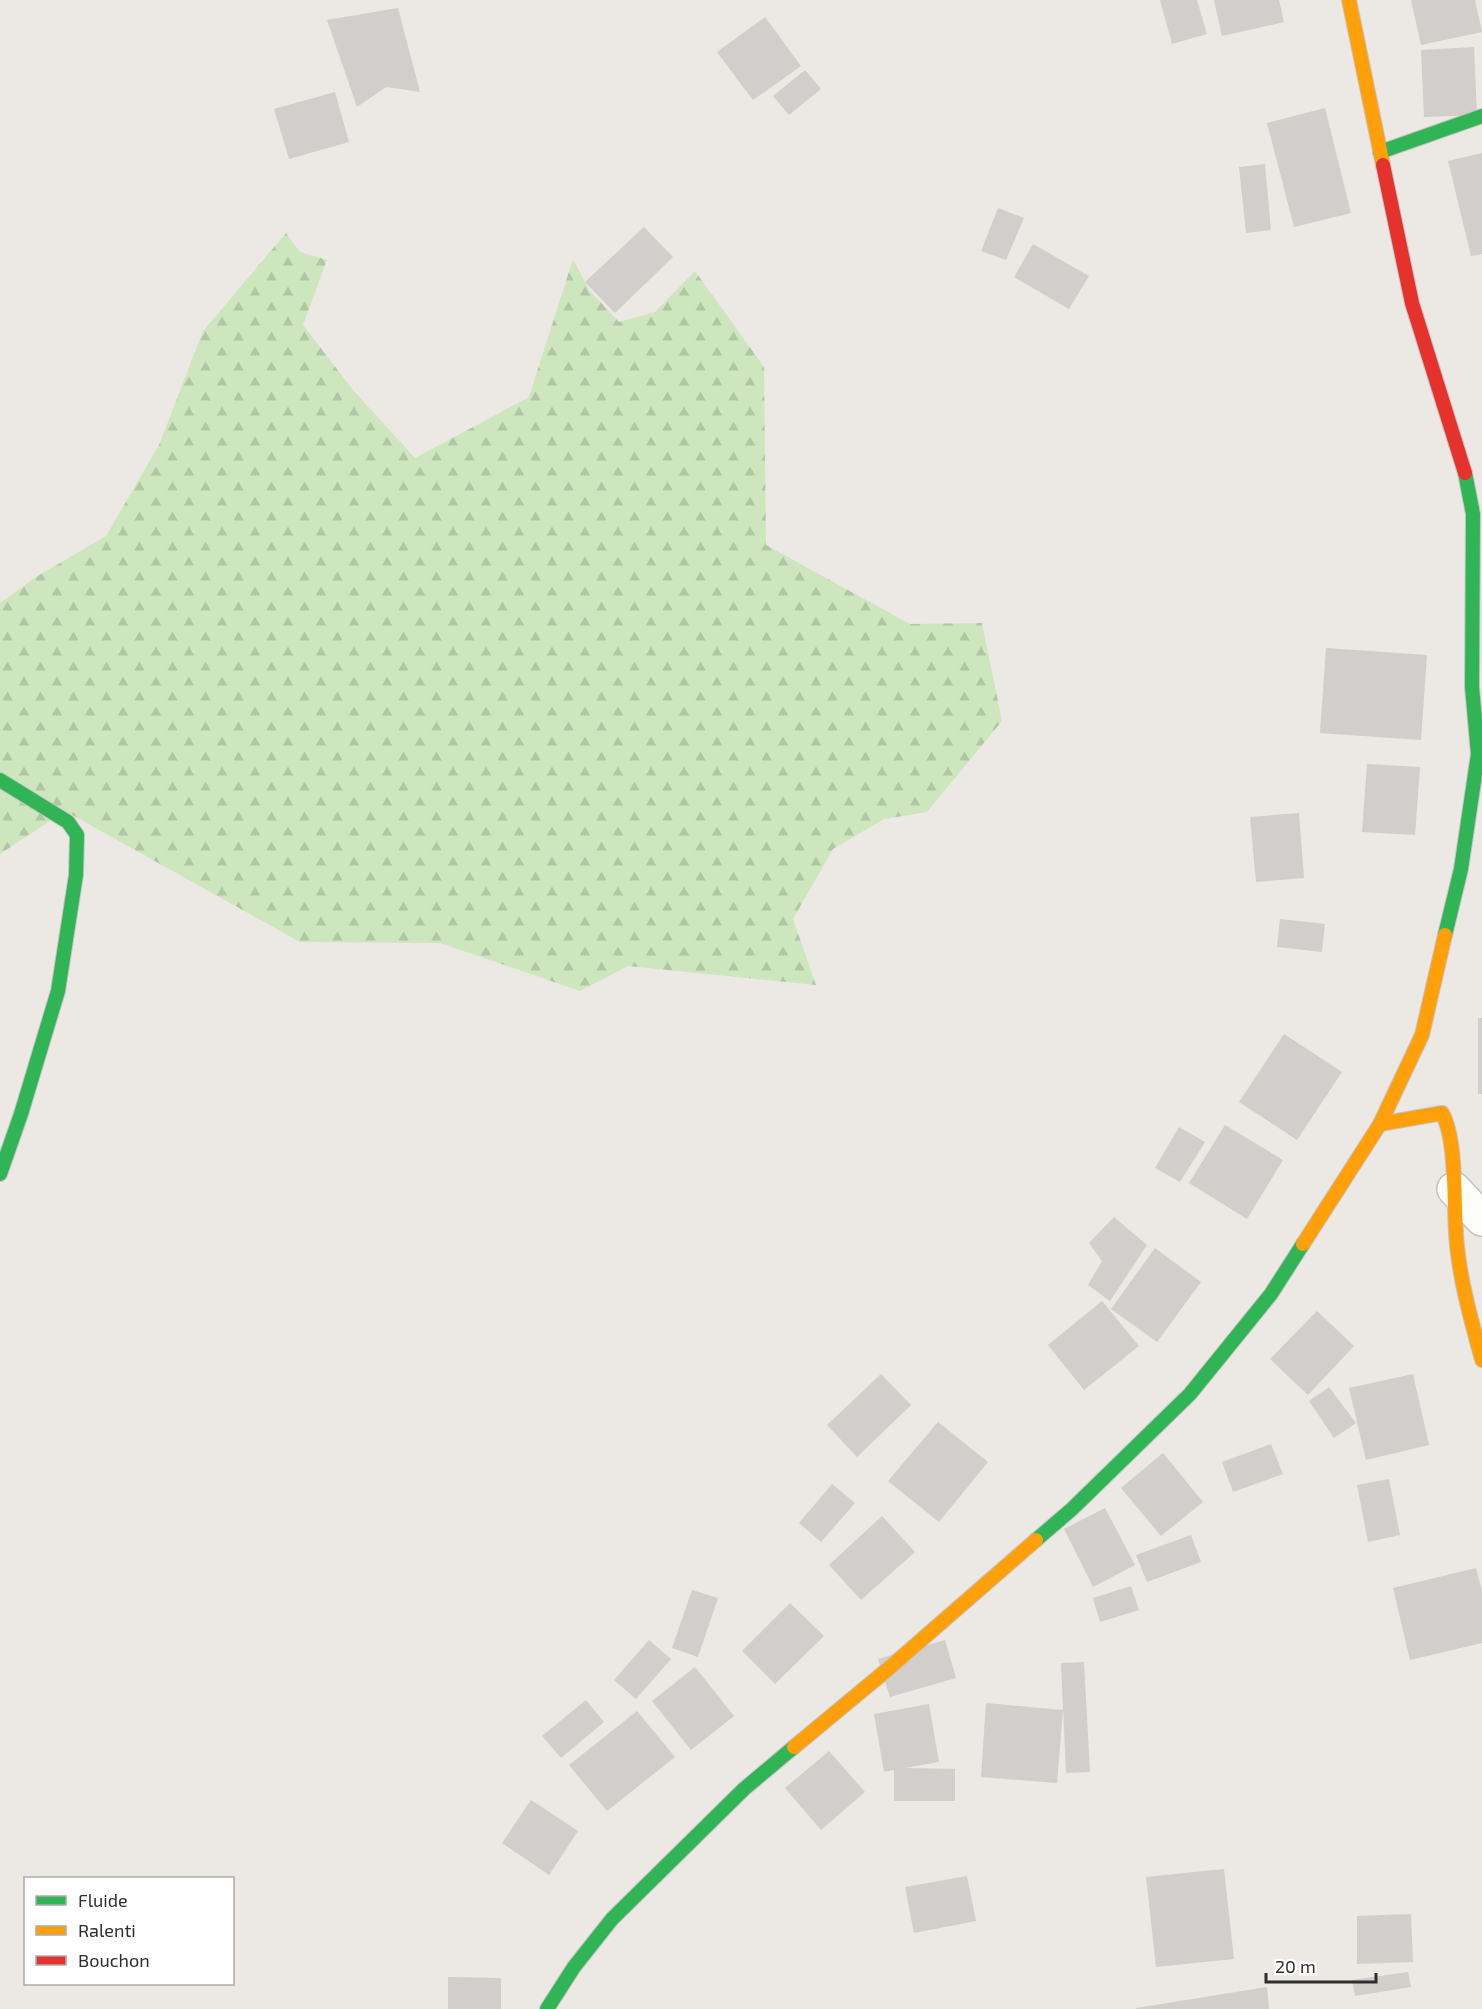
<svg xmlns="http://www.w3.org/2000/svg" width="1482" height="2009" viewBox="0 0 1482 2009" font-family="'Exo 2',sans-serif">
<style>
.forest{fill:url(#forest-firs)}
.building{fill:#d1cecb}
.lines{fill:none;stroke-linecap:round;stroke-linejoin:round}
.street-casing{stroke:#c5c4c5;stroke-width:36}
.fast-casing{stroke:#c5c4c5;stroke-width:16}
.slow-casing{stroke:#c5c4c5;stroke-width:16}
.jam-casing{stroke:#c5c4c5;stroke-width:16}
.street{stroke:#fcfcfb;stroke-width:33}
.fast{stroke:#30b455;stroke-width:14}
.slow{stroke:#ff9f0a;stroke-width:14}
.jam{stroke:#e5322d;stroke-width:14}
</style>
<defs>
<pattern id="forest-firs" width="22" height="20" patternUnits="userSpaceOnUse" patternTransform="scale(1.5)"><rect width="22" height="20" fill="#cee6be"/><path d="M5 1l3.5 6h-7zM16 11l3.5 6h-7z" fill="#b1c6a4"/></pattern>
</defs>
<rect width="100%" height="100%" fill="#ece8e4"/>
<polygon class="forest" points="286,233 300,252 327,260 303,325 353,390 415,458 529,397 573,259 589,290 619,322 655,312 695,271 764,367 766,545 910,624 982,623 1002,721 927,812 884,819 833,849 793,919 816,985 628,966 580,991 440,943 300,942 65,811 0,854 0,603 36,577 106,536 159,445 203,331"/>
<g class="building">
<polygon points="1160,0 1197,0 1207,34 1172,44"/>
<polygon points="1214,0 1279,0 1284,22 1222,36"/>
<polygon points="1411,0 1475,0 1482,32 1421,45"/>
<polygon points="398,8 420,92 386,87 357,107 327,20"/>
<polygon points="765,17 801,66 753,100 717,52"/>
<polygon points="1474,47 1477,115 1424,117 1421,50"/>
<polygon points="805,70 821,89 789,115 773,96"/>
<polygon points="335,92 349,142 289,159 274,109"/>
<polygon points="1325,108 1351,213 1294,227 1267,123"/>
<polygon points="1482,153 1482,254 1471,256 1448,161"/>
<polygon points="1265,164 1271,230 1246,233 1239,167"/>
<polygon points="998,208 1024,218 1006,260 981,251"/>
<polygon points="644,227 673,257 615,313 585,282"/>
<polygon points="1033,244 1089,276 1069,309 1014,277"/>
<polygon points="1326,648 1427,655 1421,740 1320,733"/>
<polygon points="1367,764 1420,767 1415,835 1362,832"/>
<polygon points="1299,813 1304,878 1256,882 1250,817"/>
<polygon points="1280,919 1325,924 1322,952 1277,947"/>
<rect x="1478" y="1018" width="4" height="76"/>
<polygon points="1284,1034 1342,1072 1297,1140 1239,1102"/>
<polygon points="1225,1125 1283,1160 1247,1219 1189,1183"/>
<polygon points="1179,1127 1205,1142 1180,1182 1155,1168"/>
<polygon points="1114,1217 1147,1245 1110,1301 1088,1285 1102,1261 1089,1243"/>
<polygon points="1155,1248 1201,1282 1157,1342 1111,1309"/>
<polygon points="1102,1301 1139,1346 1084,1390 1048,1345"/>
<polygon points="1317,1311 1354,1346 1308,1395 1270,1359"/>
<polygon points="881,1374 911,1405 857,1457 827,1425"/>
<polygon points="1413,1374 1429,1445 1366,1460 1349,1388"/>
<polygon points="1329,1387 1356,1423 1334,1438 1309,1401"/>
<polygon points="938,1422 988,1462 939,1522 888,1481"/>
<polygon points="1271,1444 1283,1474 1233,1492 1222,1462"/>
<polygon points="1163,1453 1203,1502 1161,1536 1121,1488"/>
<polygon points="1389,1479 1400,1535 1368,1542 1357,1485"/>
<polygon points="832,1484 855,1503 821,1542 799,1523"/>
<polygon points="1105,1508 1135,1565 1093,1587 1064,1529"/>
<polygon points="882,1516 915,1552 861,1600 829,1565"/>
<polygon points="1191,1535 1201,1562 1147,1582 1136,1555"/>
<polygon points="1476,1568 1482,1591 1482,1643 1410,1660 1393,1588"/>
<polygon points="1131,1586 1139,1610 1100,1622 1093,1598"/>
<polygon points="692,1590 718,1598 698,1657 672,1648"/>
<polygon points="790,1603 824,1636 775,1684 742,1651"/>
<polygon points="649,1640 671,1659 636,1699 614,1680"/>
<polygon points="945,1640 956,1678 890,1697 878,1659"/>
<polygon points="1084,1662 1090,1772 1066,1773 1061,1663"/>
<polygon points="695,1667 734,1716 691,1750 652,1701"/>
<polygon points="586,1700 604,1722 561,1758 542,1736"/>
<polygon points="986,1703 1063,1710 1057,1783 981,1777"/>
<polygon points="929,1704 939,1762 905,1768 955,1769 955,1801 894,1801 894,1770 884,1772 874,1714"/>
<polygon points="637,1711 675,1757 607,1811 569,1765"/>
<polygon points="829,1751 865,1792 821,1830 785,1788"/>
<polygon points="531,1800 578,1831 549,1875 502,1843"/>
<polygon points="1224,1869 1234,1959 1156,1967 1146,1877"/>
<polygon points="967,1876 976,1921 914,1933 905,1887"/>
<polygon points="1411,1914 1413,1962 1357,1964 1357,1916"/>
<polygon points="1408,1972 1411,1987 1355,1996 1352,1980"/>
<polygon points="448,1977 501,1978 501,2009 448,2009"/>
<polygon points="1267,1987 1269,2009 1136,2009 1136,2008"/>
</g>
<g class="lines">
<defs>
<polyline id="street" points="1454,1189 1482,1219"/>
<g id="fast">
<polyline points="1380,152 1482,116"/>
<polyline points="0,780 68,822 77,835 76,875 58,991 21,1114 0,1174"/>
<polyline points="1445,935 1461,869 1478,754 1472,687 1473,514 1465,473"/>
<polyline points="1036,1540 1072,1509 1190,1394 1271,1294 1303,1244"/>
<polyline points="547,2009 574,1967 612,1919 744,1789 794,1747"/>
</g>
<g id="slow">
<polyline points="1349,0 1383,165"/>
<path d="M1380 1124 1442 1113C1458 1141 1453 1211 1457 1246 1461 1285 1472 1323 1482 1360"/>
<polyline points="1303,1244 1380,1124 1422,1035 1445,935"/>
<polyline points="794,1747 888,1669 1036,1540"/>
</g>
<polyline id="jam" points="1383,165 1412,303 1465,473"/>
</defs>
<use href="#street" class="street-casing"/>
<use href="#fast" class="fast-casing"/>
<use href="#slow" class="slow-casing"/>
<use href="#jam" class="jam-casing"/>
<use href="#street" class="street"/>
<use href="#fast" class="fast"/>
<use href="#slow" class="slow"/>
<use href="#jam" class="jam"/>
</g>
<rect x="24" y="1877" width="210" height="108" fill="#ffffff" stroke="#ababab" stroke-width="1.5"/>
<rect x="36" y="1896" width="30" height="9" fill="#30b455" stroke="#ababab" stroke-width="1.5"/>
<text x="78" y="1907" font-size="18" fill="#2e2e2e">Fluide</text>
<rect x="36" y="1926" width="30" height="9" fill="#ff9f0a" stroke="#ababab" stroke-width="1.5"/>
<text x="78" y="1937" font-size="18" fill="#2e2e2e">Ralenti</text>
<rect x="36" y="1956" width="30" height="9" fill="#e5322d" stroke="#ababab" stroke-width="1.5"/>
<text x="78" y="1967" font-size="18" fill="#2e2e2e">Bouchon</text>
<path d="M1266 1973v9h110v-9" fill="none" stroke="#2e2e2e" stroke-width="3"/>
<text x="1275" y="1973" font-size="18" fill="#2e2e2e" stroke="#ffffff" stroke-width="4.5" paint-order="stroke">20 m</text>
</svg>
